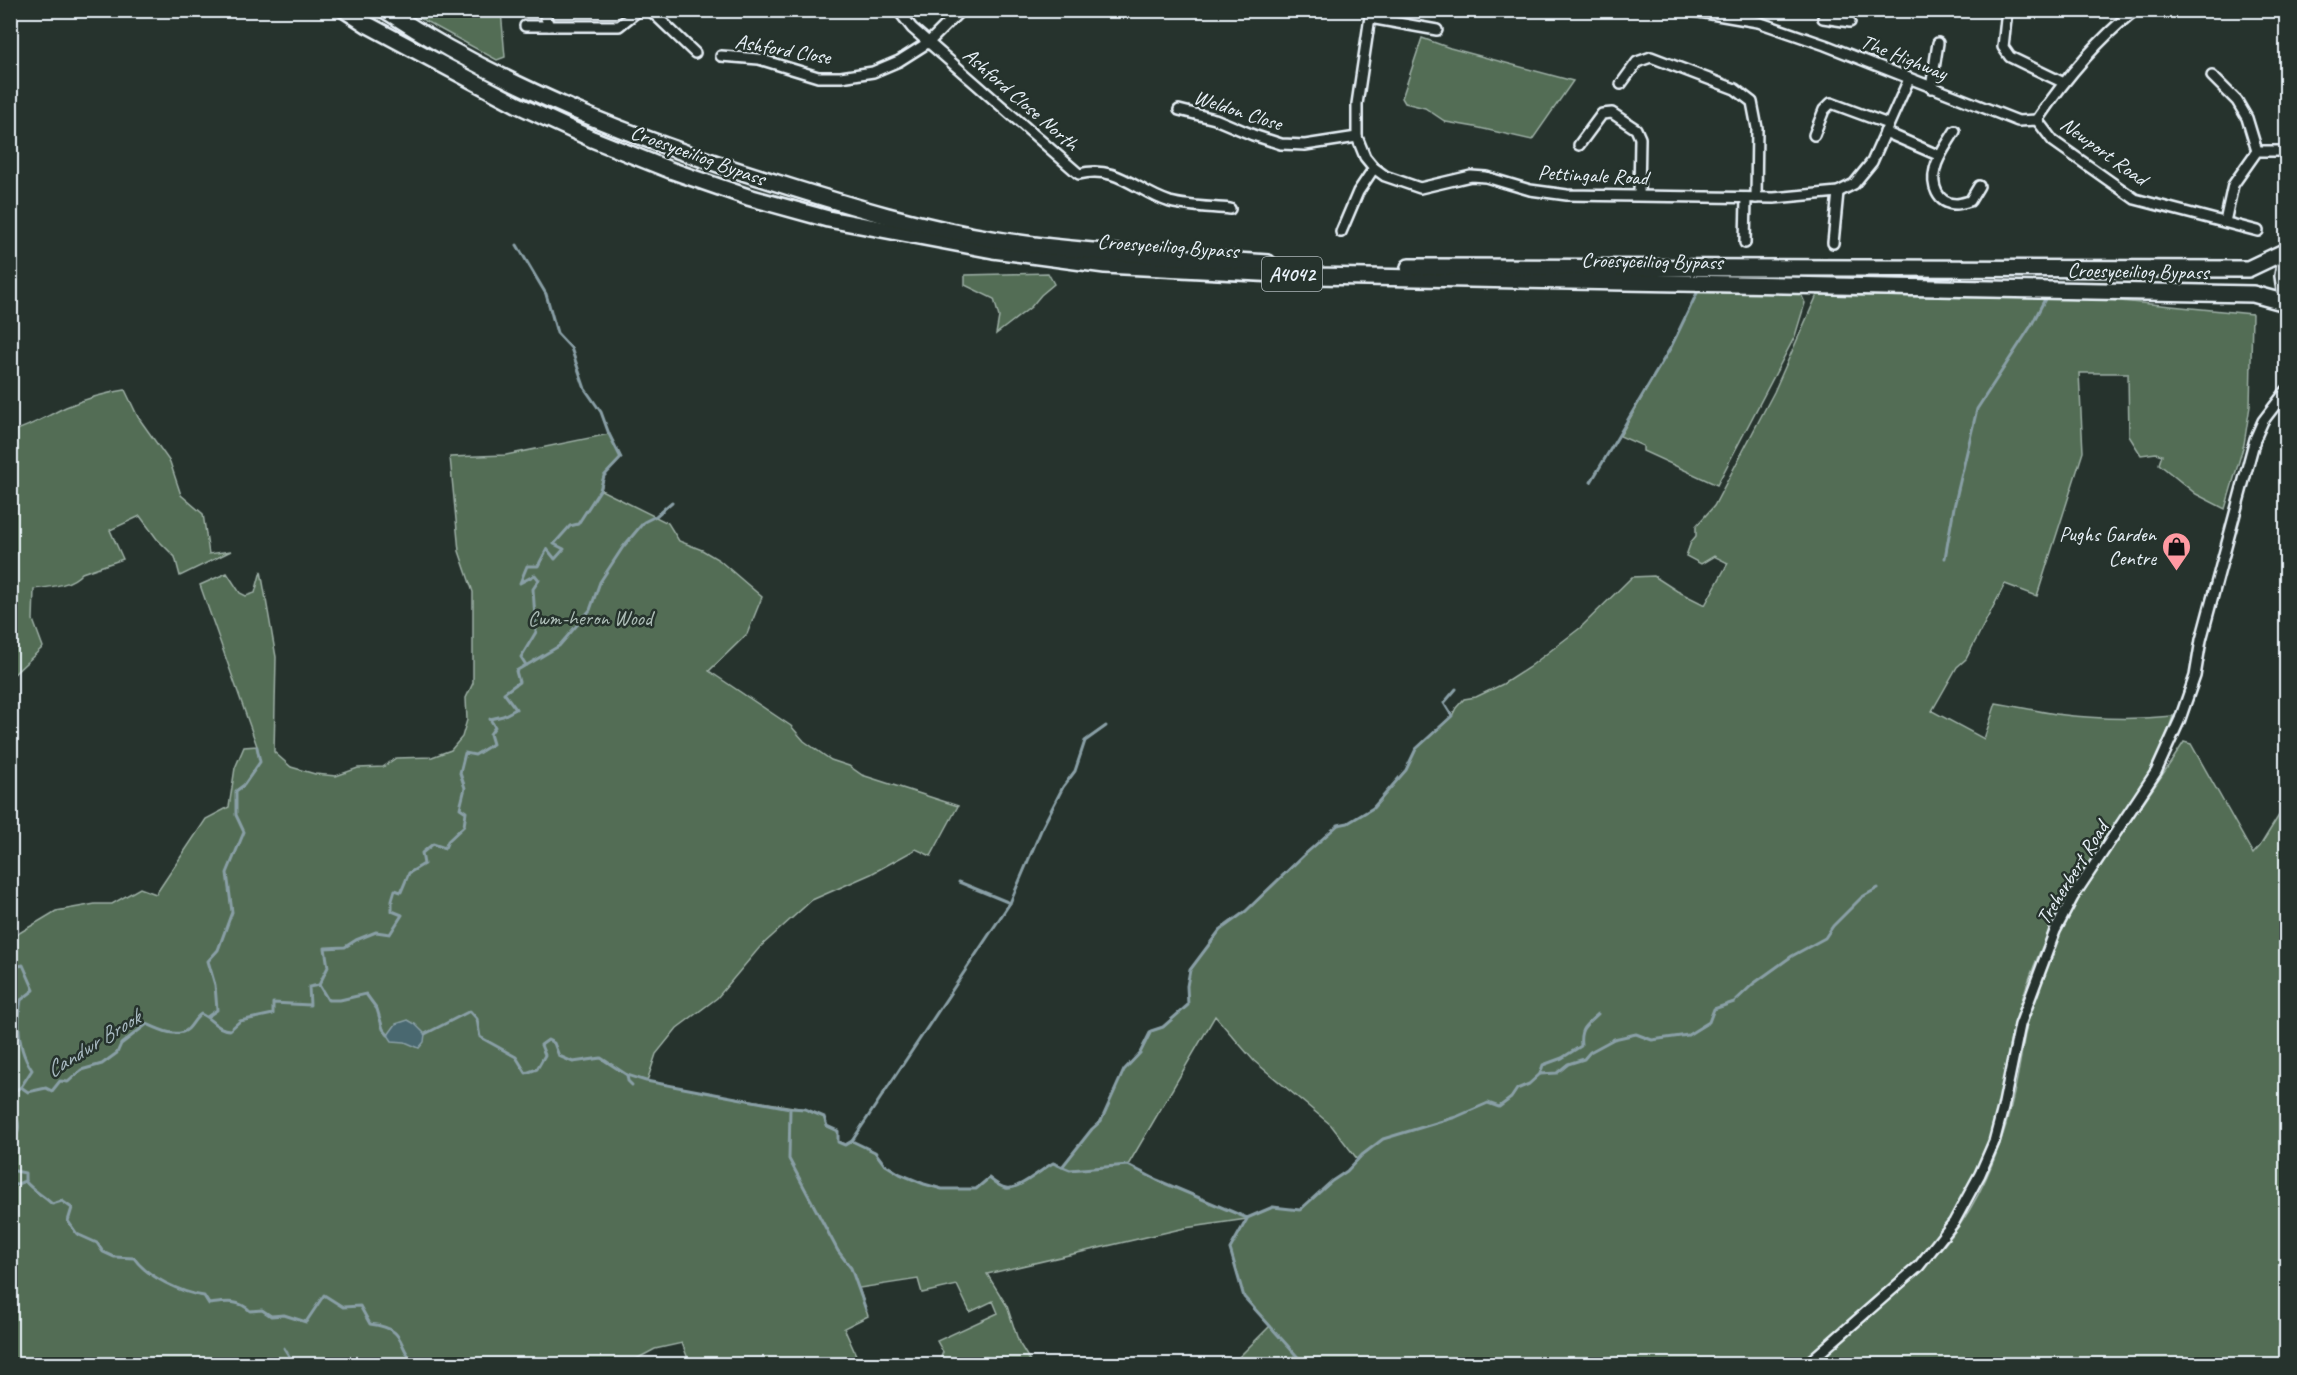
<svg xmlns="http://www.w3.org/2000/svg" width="2297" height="1375" viewBox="0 0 2297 1375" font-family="Caveat,sans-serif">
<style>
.green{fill:#526d54;stroke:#9dafa6;stroke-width:1.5;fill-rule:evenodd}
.water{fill:#496870;stroke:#899fa6;stroke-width:1.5}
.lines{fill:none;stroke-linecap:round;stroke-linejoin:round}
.stream{stroke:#899fa6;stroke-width:3}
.minor-casing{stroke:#e8f1f8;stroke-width:14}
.trunk-casing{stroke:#e8f1f8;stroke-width:20}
.minor{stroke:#26332d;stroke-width:9}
.trunk{stroke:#26332d;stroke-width:15}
.labels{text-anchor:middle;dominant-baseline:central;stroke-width:5;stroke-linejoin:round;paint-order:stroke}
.shield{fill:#26332d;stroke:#aeb8bb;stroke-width:1.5}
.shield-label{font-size:20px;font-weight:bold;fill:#e8f1f8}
.street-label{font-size:21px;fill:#e8f1f8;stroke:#26332d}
.poi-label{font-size:21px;fill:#e8f1f8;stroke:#26332d;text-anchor:end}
.park-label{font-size:21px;fill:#acbcb6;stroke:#26332d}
.water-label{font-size:22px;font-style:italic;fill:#a8bac2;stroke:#26332d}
</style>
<rect width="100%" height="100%" fill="#26332d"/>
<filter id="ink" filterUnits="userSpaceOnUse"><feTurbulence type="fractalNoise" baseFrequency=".0167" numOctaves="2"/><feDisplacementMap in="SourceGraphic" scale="12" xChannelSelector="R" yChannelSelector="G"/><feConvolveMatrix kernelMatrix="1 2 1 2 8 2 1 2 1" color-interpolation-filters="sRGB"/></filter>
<g filter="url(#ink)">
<g class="green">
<polygon points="407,11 501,11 505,57 497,60"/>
<polygon points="1422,38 1450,48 1573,81 1532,140 1475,127 1446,122 1425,108 1405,103 1402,98"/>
<polygon points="1048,273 1054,284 1041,295 1031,307 996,334 999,317 994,299 965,285 965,275"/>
<polygon points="1698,291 1801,294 1805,303 1795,336 1717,485 1643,451 1643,446 1620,436 1671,347"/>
<path d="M1817 295 2110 300 2252 314 2250 406 2244 444 2225 509 2196 494 2159 464 2162 455 2156 453 2141 455 2129 436 2128 373H2079L2083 452 2037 596 2005 584 1966 659 1957 667 1932 711 1984 739 1996 703C2016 706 2036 711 2056 714 2095 719 2134 720 2173 716 2151 792 2090 849 2055 919 2037 955 2022 995 2012 1034 2003 1073 2000 1114 1984 1153 1970 1188 1945 1233 1918 1260 1882 1298 1837 1328 1799 1364H1232L1270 1326 1244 1297 1230 1249 1247 1219 1185 1228 987 1274 1007 1306 1019 1343 1032 1364H940L939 1362 943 1352 937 1341 998 1313 993 1301 970 1312 957 1285 922 1293 918 1279 859 1288 868 1316 844 1328 860 1364H690L682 1343 655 1349 627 1364H11V938L56 911 95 904H112L140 888 156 894 206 819 229 807 235 768 244 747 257 746 200 585 227 573 240 593 246 596 255 593 261 571 276 657 274 752 291 767 315 774 336 776 358 768 383 767 396 758 432 757 451 750 462 737 467 720 466 698 473 683V592L459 551 450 457 506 455 609 434 621 458 604 476 601 490 668 523 679 541 702 550 719 560 762 597 747 634 709 671 791 726 804 741 831 760 849 766 862 775 958 806 931 856 916 849 871 874 812 900 760 947 717 998 677 1028 656 1054 647 1081 714 1094 805 1109 824 1117 827 1126 838 1131V1142L845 1145 852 1141 875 1152 884 1164 900 1174 924 1184 941 1189H976L989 1178C994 1182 1000 1187 1006 1188 1017 1191 1042 1169 1053 1163L1062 1167 1092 1129 1101 1121 1124 1070 1140 1053 1151 1031 1163 1027 1188 1005 1187 986 1190 970 1220 930 1246 911 1303 856 1338 825 1348 823 1373 808 1406 770 1416 749 1452 716 1456 708 1464 699 1476 697 1503 684 1528 668 1580 628 1632 577 1654 576 1677 591 1705 605 1728 563 1714 556 1701 564 1686 556 1691 542 1696 536V526L1714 506 1774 392ZM1215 1016 1254 1061 1331 1125 1358 1160 1347 1171 1332 1181 1300 1210 1273 1207 1247 1218 1157 1180 1128 1165Z"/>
<path d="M125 390 138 417 170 462 181 495 203 514 209 554 231 551 180 576 175 557 157 539 140 516 110 530 123 559 82 573C71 586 50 587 34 589L33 620 43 647 11 677V432C31 426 47 416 66 407 85 399 105 393 125 390Z"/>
<path d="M2184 742 2191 744 2253 854 2260 846 2286 804V1364H1815C1864 1317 1922 1280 1961 1223 1986 1187 2005 1136 2014 1093 2022 1059 2024 1024 2036 991 2046 965 2056 936 2071 912 2105 854 2148 799 2184 742Z"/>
</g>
<polygon class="water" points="408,1020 415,1024 425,1034 424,1042 419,1048 405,1042 392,1041 388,1035 396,1024"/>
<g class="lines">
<g class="stream">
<polyline points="1591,482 1671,347 1698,291"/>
<polyline points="1945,558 1954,507 1977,409 2031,326 2046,297"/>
<polyline points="527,665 559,646 590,610 600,582 623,547 644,522 656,516 672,502"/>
<polyline points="959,882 1010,903"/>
<path d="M10 968 23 965 34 990 21 1000C17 1023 18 1050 32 1070L21 1087"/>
<polyline points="319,985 328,967 325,948 345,947 356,940 376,932 390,934 402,915 392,911 392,900 395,890 401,892 409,873 424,864 422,853 433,844 445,848 448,841 464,826 466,812 460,808 465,788 460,773 465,753 475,755 493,744 490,734 495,727 490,719 503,716 516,709 504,693 519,682 516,671 526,665 521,657 536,632 533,589 539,580 535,575 520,583 527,566 538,566 547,549 555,559 564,549 554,544 570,526 578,524 600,490 604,476 621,458 609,434 601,412 585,389 571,348 557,333 546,294 517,245"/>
<polyline points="207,1017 217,1010 215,985 208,961 218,950 232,912 227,873 244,832 236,815 236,791 244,785 260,762 257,747"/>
<path d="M425 1034 470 1011 477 1019 480 1037 516 1057 526 1073 537 1069 545 1055 541 1045 548 1040 554 1043 559 1056 573 1062 601 1058 627 1075 646 1081 790 1108 805 1109 824 1117 827 1126 838 1131V1142L845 1145 852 1141 875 1152 884 1164 900 1174 924 1184 942 1189H976L989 1178C994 1182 1000 1187 1006 1188 1017 1191 1042 1169 1053 1163L1070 1170 1128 1165 1157 1180 1247 1218 1273 1207 1300 1210 1332 1181 1347 1171 1362 1155 1383 1139 1456 1117 1488 1103 1499 1107 1511 1098 1517 1089 1529 1084 1540 1074 1557 1073 1568 1064 1584 1059 1590 1052 1614 1039 1636 1034 1652 1040 1688 1035 1709 1022 1714 1009 1734 1002 1753 984 1792 956 1825 938 1833 926 1862 897 1878 888"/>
<path d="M1540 1074 1543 1065 1562 1058 1581 1046C1579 1028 1585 1026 1598 1014"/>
<polyline points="627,1075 628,1081 632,1085"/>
<polyline points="790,1108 789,1159 838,1251 851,1268 866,1310"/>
<polyline points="852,1141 1010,903 1042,828 1063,787 1075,771 1085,741 1106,726"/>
<path d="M10 1148C13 1142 17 1136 18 1130 21 1116 9 1110 13 1092L21 1087 28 1092 46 1088 52 1091 60 1081 68 1082 81 1070 102 1064 117 1053 121 1044 147 1024C158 1029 177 1039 188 1029 193 1024 195 1018 201 1014 212 1019 217 1030 230 1030L240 1021 273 1014V1003L310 1005 309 987 319 985 328 1000H340L366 994 377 1009 383 1029 388 1035"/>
<polyline points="1062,1167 1092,1129 1101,1121 1124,1070 1140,1053 1151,1031 1163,1027 1188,1005 1187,986 1190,970 1220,930 1246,911 1303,856 1338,825 1348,823 1373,808 1406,770 1416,749 1452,716 1444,703 1456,689"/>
<polyline points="10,1170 25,1173 25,1181 10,1187"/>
<path d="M25 1181C33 1191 43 1195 52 1204L62 1201 72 1208 68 1221 77 1234 97 1243 103 1252 114 1257 134 1258C147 1277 182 1293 204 1296L209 1304C225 1302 239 1299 250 1311L262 1310 271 1316 284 1315 306 1322 324 1295 343 1307 360 1306 370 1324C410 1329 395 1347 416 1364"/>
<polyline points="1247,1219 1230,1249 1244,1297 1304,1364"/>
<polyline points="284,1348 294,1364"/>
</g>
<defs>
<g id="minor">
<polyline points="543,10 549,26"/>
<polyline points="650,10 695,53"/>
<path d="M898 10 912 28 1079 174C1117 164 1137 192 1170 202 1189 207 1210 207 1230 209"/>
<polyline points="1371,10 1357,104 1357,137 1365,157 1374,168 1385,176 1420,188 1471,176 1486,177 1530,190 1567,195 1774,198 1838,192 1854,184 1872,162 1909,79"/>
<polyline points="1688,10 1758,22 1825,45 2018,121 2037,120"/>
<polyline points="2007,10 2003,47 2010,57 2062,82"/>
<polyline points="1370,18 1437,30"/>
<polyline points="1823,18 1850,22"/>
<polyline points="525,26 619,26 639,10"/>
<polyline points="721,56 759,59 818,77 841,77 873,72 899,61 929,42 961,10"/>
<polyline points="2212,76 2237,101 2247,118 2257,151"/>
<polyline points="1621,84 1637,62 1651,57 1735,89 1752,102 1757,128 1756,198"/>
<polyline points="1931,88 1938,43"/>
<polyline points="1179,110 1215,119 1253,135 1281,144 1305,145 1357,137"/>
<polyline points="2037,120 2053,141 2135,199 2258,231"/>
<path d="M2037 120C2065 79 2095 42 2135 10"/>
<path d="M1955 131C1948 143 1938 155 1935 169 1931 185 1937 204 1956 204 1960 204 1966 202 1970 201L1979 186"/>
<polyline points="1885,132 1940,156"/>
<polyline points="1814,135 1824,110 1831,103 1888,124"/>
<polyline points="1579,145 1602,114 1612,113 1636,129 1640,138 1639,195"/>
<polyline points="2225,222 2233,185 2257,151 2286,151"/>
<polyline points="1341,232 1358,192 1374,168"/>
<polyline points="1745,243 1746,198"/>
<polyline points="1833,243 1838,192"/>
<polyline points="1807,1364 1919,1266 1954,1222 1980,1174 1994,1142 2003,1108 2020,1025 2055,931 2073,897 2156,772 2180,719 2195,676 2201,640 2255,439 2263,421 2286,391"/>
</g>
<g id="trunk">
<polyline points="345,10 368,25 518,105 592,139 670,170 748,197 828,219 993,250 1105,265 1315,276 2253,294 2286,303"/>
<path d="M385 10C505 89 641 141 777 183 850 206 923 228 998 240 1087 254 1179 256 1268 263"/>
<polyline points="2286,259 2283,276 2286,297"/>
<polyline points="1409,267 2248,269 2286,251"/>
</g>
</defs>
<use href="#minor" class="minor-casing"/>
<use href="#trunk" class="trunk-casing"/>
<use href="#minor" class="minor"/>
<use href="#trunk" class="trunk"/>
</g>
</g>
<defs>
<symbol id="shop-pin" viewBox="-11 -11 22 30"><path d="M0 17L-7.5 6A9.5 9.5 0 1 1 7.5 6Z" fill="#ff9aa2" stroke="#26332d"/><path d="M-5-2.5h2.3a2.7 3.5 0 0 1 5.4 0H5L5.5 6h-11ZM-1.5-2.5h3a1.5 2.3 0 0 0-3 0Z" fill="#111"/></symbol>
</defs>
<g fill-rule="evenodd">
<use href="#shop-pin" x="2160" y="530" width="33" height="45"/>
</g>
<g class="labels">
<rect class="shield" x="1262" y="257" width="60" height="34" rx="4.5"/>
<g class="shield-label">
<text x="1292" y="274">A4042</text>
</g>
<g class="street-label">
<text transform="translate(783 49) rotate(10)">Ashford Close</text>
<text transform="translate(1904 57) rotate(22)">The Highway</text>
<text transform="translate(1021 99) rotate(41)">Ashford Close North</text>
<text transform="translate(1238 110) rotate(18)">Weldon Close</text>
<text transform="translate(2104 151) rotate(36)">Newport Road</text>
<text transform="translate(698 155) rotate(20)">Croesyceiliog Bypass</text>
<text transform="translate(1593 175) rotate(3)">Pettingale Road</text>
<text transform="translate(1168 246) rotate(4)">Croesyceiliog Bypass</text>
<text transform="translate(1652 261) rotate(1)">Croesyceiliog Bypass</text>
<text transform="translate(2138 271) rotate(1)">Croesyceiliog Bypass</text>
<text transform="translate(2072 873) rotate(-58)">Treherbert Road</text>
</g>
<g class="poi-label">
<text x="2156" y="534">Pughs Garden<tspan x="2156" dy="24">Centre</tspan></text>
</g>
<g class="park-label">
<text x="590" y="618">Cwm-heron Wood</text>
</g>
<g class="water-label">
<text transform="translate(93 1044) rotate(-32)">Candwr Brook</text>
</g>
</g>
<rect width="2297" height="1375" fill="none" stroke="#26332d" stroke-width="36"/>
<rect x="18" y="18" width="2261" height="1339" fill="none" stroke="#e8f1f8" stroke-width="2" filter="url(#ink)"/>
</svg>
